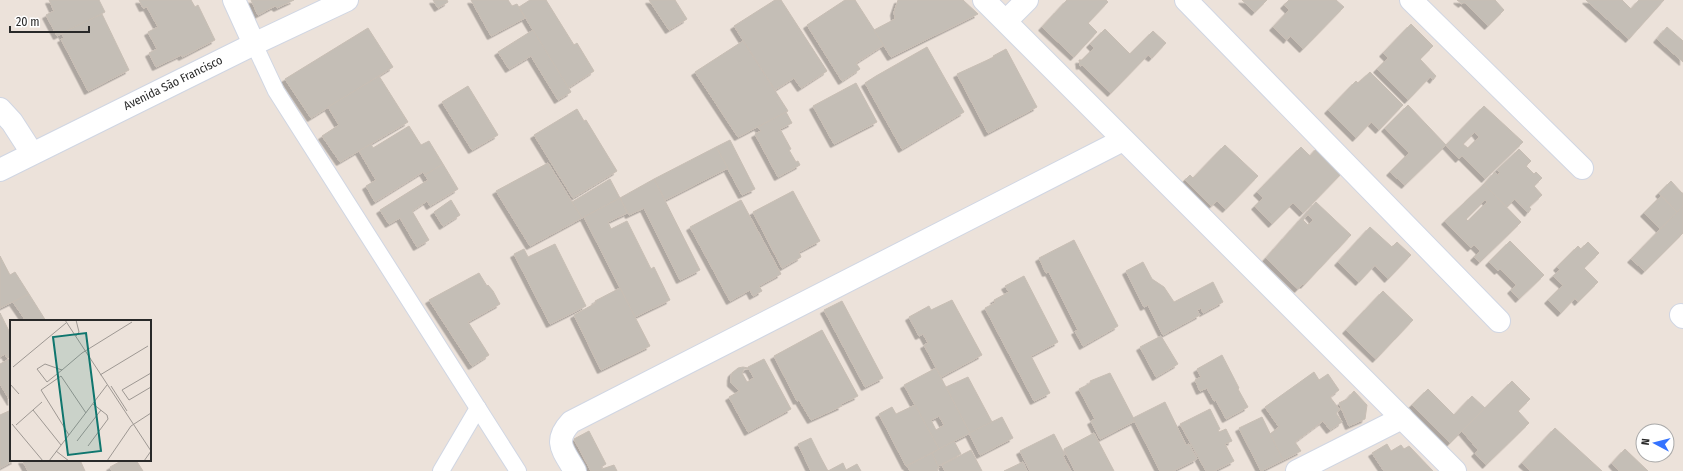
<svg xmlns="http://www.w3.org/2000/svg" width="1683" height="471" viewBox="0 0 1683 471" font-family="'Fira Sans Condensed',sans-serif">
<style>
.building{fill:#c4beb6;stroke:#c8beb4;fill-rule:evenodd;filter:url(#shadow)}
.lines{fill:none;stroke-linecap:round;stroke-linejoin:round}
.lane-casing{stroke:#d0d6e3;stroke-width:18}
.street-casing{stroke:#d0d6e3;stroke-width:24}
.secondary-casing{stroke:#d0d6e3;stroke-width:24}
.lane{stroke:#fff;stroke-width:16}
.street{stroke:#fff;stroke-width:22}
.secondary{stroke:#fff;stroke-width:22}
.labels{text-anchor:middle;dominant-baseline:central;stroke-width:3.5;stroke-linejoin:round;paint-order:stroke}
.street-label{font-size:12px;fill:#292929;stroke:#fff}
.inset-road{fill:none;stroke:#9e9893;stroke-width:1}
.view{fill:#0f766e;fill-opacity:0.15;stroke:#0f766e;stroke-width:2}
.inset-edge{fill:none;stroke:#292929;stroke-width:2}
</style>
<defs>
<filter id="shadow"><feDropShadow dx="-3.5" dy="3.5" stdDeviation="0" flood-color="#0004"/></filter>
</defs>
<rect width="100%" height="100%" fill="#ece2da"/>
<g class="building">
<polygon points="49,0 99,0 105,12 57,36 46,15 54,11"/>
<polygon points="139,0 191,0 195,7 198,5 215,40 182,57 181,55 156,67 149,53 157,49 148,32 158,27 147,7 143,8"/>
<polygon points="251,0 294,0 277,8 275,6 258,15"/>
<polygon points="433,0 447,0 448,2 438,8"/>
<polygon points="471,0 508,0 512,6 517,4 525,18 491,36"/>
<polygon points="530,0 546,0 574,45 577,43 594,71 568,88 519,7"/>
<polygon points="649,0 675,0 687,19 669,30"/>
<polygon points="775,0 781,0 827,71 801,88 794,78 775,90 734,26"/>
<polygon points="845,0 855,0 884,45 856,63 860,69 842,81 807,25"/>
<polygon points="898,0 963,0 978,14 891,57 874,30 895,19 894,12"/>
<polygon points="1067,0 1106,0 1108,2 1088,23 1097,32 1074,57 1042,27"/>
<polygon points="1242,0 1267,0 1255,12"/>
<polygon points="1289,0 1336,0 1344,7 1303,49 1290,36 1287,40 1273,27 1289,10 1284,5"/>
<polygon points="1457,0 1495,0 1504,10 1488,26 1464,2 1462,4"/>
<polygon points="1586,0 1622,0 1631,9 1639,0 1664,0 1629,39"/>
<polygon points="102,14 129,70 88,91 61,39 64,38 62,33"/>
<polygon points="1411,24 1433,46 1420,59 1436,76 1433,80 1430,77 1408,100 1377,69 1388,58 1383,53"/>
<polygon points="1667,27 1683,41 1683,62 1657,39"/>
<polygon points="368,28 393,67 311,118 285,79"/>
<polygon points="1105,29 1130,54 1153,31 1166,43 1152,58 1148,55 1111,93 1082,65 1080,66 1079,60 1082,60 1094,48 1090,44"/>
<polygon points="533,30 571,92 558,100 531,56 509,69 498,52"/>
<polygon points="743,41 788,111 738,137 695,72"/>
<polygon points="927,47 964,112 902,149 865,83 876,76"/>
<polygon points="1006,49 1037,107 988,133 957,74 994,57 993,56"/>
<polygon points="1370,72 1403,105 1379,130 1371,122 1356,138 1328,110 1356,81 1358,83"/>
<polygon points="379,76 408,122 340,162 322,136 339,125 328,107"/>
<polygon points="856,83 877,122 834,144 813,106"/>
<polygon points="468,86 498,135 472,150 442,102"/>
<polygon points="1408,105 1446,145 1405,185 1390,172 1409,153 1385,128"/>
<path d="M1484 106 1523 142 1485 179 1462 156 1459 159 1446 145ZM1475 132 1479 137 1468 148 1463 144Z"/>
<polygon points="577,109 584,121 586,120 617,171 573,198 534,135"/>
<polygon points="786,112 792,123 780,129 791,149 789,150 796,162 798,161 800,165 778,177 755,134 761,131 758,127"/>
<polygon points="409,126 421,145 429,141 443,164 425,175 423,172 375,202 366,186 376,180 359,151 371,144 373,148"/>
<polygon points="730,140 755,189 742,195 716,147"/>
<polygon points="1225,145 1258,176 1226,209 1217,201 1211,206 1185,180 1190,175 1193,178"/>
<polygon points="716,147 728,168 665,200 654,179"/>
<polygon points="1301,147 1310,156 1318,147 1343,172 1303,213 1293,203 1272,224 1255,206 1263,198 1257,192"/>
<polygon points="1519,149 1531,161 1526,166 1534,174 1536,172 1542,178 1534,186 1542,195 1529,207 1531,209 1528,213 1515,199 1507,207 1484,184 1495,172 1498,175 1500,172 1497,170"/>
<polygon points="548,163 582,218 530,246 496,191"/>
<polygon points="443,164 458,189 430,206 427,201 412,211 429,240 417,247 400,218 389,224 380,210 428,180 425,175"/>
<polygon points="610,179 620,198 582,218 572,202"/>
<polygon points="654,179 700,270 680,280 644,208 629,215 620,198"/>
<polygon points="1671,181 1682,193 1683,193 1683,206 1677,212 1659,193"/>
<path d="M1484 184 1521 222 1480 262 1474 257 1480 251 1474 245 1471 248 1445 221ZM1485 200 1487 202 1468 221 1466 219Z"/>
<polygon points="793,191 820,241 799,252 801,257 782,268 753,212"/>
<polygon points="1661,196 1677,212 1660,229 1644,213"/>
<polygon points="620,198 627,213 608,222 611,229 627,221 651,269 654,267 670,300 635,317 584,217"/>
<polygon points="451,200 460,215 443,226 434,212"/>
<polygon points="741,200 781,274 759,286 762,291 753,296 750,290 730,301 690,227"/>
<path d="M1316 202 1351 235 1304 285 1303 284 1298 289 1266 258ZM1308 214 1313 220 1308 225 1303 220Z"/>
<polygon points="1683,206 1683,233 1645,271 1631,259"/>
<polygon points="1370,227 1392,247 1397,242 1411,255 1388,279 1375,265 1359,282 1338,262"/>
<polygon points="1074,240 1118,326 1083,346 1075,331 1078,330 1049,272 1046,273 1039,258"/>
<polygon points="1510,241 1544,275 1519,299 1511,290 1516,285 1500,269 1498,271 1489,262"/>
<polygon points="1588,242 1599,253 1584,268 1598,282 1578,302 1575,298 1561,313 1548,300 1563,285 1553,276 1560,270 1557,267 1578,246 1581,249"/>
<polygon points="555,244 586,306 550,324 514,254 524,249 528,257"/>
<polygon points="0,256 10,275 15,272 29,294 0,308"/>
<polygon points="1143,262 1152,279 1164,287 1174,302 1213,282 1223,302 1203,313 1201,308 1197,310 1200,315 1163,335 1148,305 1144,307 1126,271"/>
<polygon points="479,273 487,286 488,285 493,291 500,304 468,322 489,355 472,366 429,300"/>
<polygon points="1024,276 1058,342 1031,356 1050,393 1034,401 985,308 995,303 994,300 1009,292 1005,286"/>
<polygon points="620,288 650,346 601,370 574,315 596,303 595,301"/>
<polygon points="1383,291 1413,320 1376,359 1346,330"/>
<polygon points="29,294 46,321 26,321 13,302"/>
<polygon points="952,300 982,355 941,377 924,345 928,343 923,334 919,336 909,317 929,306 931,310"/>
<polygon points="842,301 883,378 865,387 824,310"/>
<polygon points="0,313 11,335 11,357 7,358 5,354 0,357"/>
<polygon points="822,330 858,396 841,404 842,406 811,420 799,400 797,401 774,356"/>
<polygon points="1161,336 1178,364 1156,377 1140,347"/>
<polygon points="1222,355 1239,388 1238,389 1248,407 1226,419 1216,400 1214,401 1207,388 1200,391 1195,380 1201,377 1197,369"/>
<polygon points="11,358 11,402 0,384 0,364"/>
<path d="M764 359 791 409 748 432 729 397 740 391 731 383V377L732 373 738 368 743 367 748 368V367ZM744 369H749L754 378 747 382 742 373Z"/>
<path d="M936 368 970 433 939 449 904 385ZM939 416 944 425 936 430 931 420Z"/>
<polygon points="1314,372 1319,380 1328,374 1339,390 1330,397 1340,410 1336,413 1342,422 1330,430 1323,421 1295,442 1301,451 1283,460 1270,434 1279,427 1265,407"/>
<polygon points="1110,373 1135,421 1100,439 1091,421 1095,419 1079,389 1091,383 1090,381"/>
<polygon points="968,377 992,422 970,433 946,387"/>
<polygon points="1512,381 1530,399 1518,411 1529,423 1486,465 1475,453 1478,450 1462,431"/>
<polygon points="1428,389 1454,415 1472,396 1485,408 1450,443 1412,405"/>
<polygon points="1354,391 1367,405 1365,419 1349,426 1339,403 1347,399"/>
<polygon points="1165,402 1186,445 1189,444 1197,459 1173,471 1160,471 1133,418"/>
<polygon points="915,405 939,449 906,466 879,414 892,407 896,414"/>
<polygon points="1210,409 1220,429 1218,430 1219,432 1226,429 1232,441 1225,444 1234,461 1214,471 1206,471 1180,424"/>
<polygon points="11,410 11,460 15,460 0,468 0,415"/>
<polygon points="1002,417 1013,438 980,455 969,433"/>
<polygon points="1262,417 1283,460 1261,471 1239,428"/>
<polygon points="1555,428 1602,471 1531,471 1522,463"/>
<polygon points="589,431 606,464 601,467 602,469 614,465 617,471 591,471 574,439"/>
<polygon points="1094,433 1114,471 1075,471 1064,449"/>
<polygon points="1054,434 1065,455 1063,456 1071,471 1030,471 1020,451"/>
<polygon points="811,438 821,458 828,471 811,471 798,444"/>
<polygon points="954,441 961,454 938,466 932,453"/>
<polygon points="1387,444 1391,451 1401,445 1404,449 1409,446 1433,471 1384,471 1372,453"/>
<polygon points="1625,449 1648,471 1619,471 1612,463"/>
<polygon points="971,450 982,471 945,471 942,465"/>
<polygon points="932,453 939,468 937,469 938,471 910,471 907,466"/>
<polygon points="22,460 80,460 85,471 28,471"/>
<polygon points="123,460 136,460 143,471 112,471 110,467"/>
<polygon points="1023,462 1027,471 1004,471"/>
<polygon points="843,463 846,470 857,464 861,471 828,471"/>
</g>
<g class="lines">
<defs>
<g id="lane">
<polyline points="254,44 276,91 518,471"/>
<polyline points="441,471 478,408"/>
</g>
<g id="street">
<polyline points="234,0 254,44"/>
<polyline points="984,0 1455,471"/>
<polyline points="1186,0 1499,321"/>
<polyline points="1411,0 1582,168"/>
<polyline points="1006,21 1027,0"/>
<polyline points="0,109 12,122 32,153"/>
<polyline points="1681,315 1683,317"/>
<path d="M575 471C564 451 552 442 571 422L1123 140"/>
<polyline points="1297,471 1402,418"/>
</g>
<polyline id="secondary" points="0,170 254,44 347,0"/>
</defs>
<use href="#lane" class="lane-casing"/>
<use href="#street" class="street-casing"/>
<use href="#secondary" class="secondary-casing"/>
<use href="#lane" class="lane"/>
<use href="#street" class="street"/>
<use href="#secondary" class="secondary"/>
</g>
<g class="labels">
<g class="street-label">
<text transform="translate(173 83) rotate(-26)">Avenida São Francisco</text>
</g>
</g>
<g transform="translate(10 320)">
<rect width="141" height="141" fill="#ece2da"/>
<path class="inset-road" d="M55 0 141 131M66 16 69 12 66 0M3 47 56 3M52 50 35 44 27 49 37 62 52 50 72 33 122 2M141 53 112 70 119 80 141 67M90 55 138 26M0 64 9 74M101 66 117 91M23 90 51 125M2 104 33 141M6 105 32 82M59 115 31 70 51 56 76 93M67 121 91 90M78 126 98 99 97 95 83 84M46 131 59 141M39 141 97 65M97 141 121 106 141 93M134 141 141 131"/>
<path class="view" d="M76 13 91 131 58 135 43 17Z"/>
<rect width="141" height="141" class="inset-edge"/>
</g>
<g transform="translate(1655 443) rotate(277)"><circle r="19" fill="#ffffff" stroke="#a9a9a9"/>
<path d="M0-3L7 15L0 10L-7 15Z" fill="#3573ff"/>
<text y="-6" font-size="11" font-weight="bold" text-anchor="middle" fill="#292929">N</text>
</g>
<path d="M10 26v6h79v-6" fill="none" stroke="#292929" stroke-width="2"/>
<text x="16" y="26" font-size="12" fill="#292929" stroke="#ffffff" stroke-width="3" paint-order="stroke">20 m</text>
</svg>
